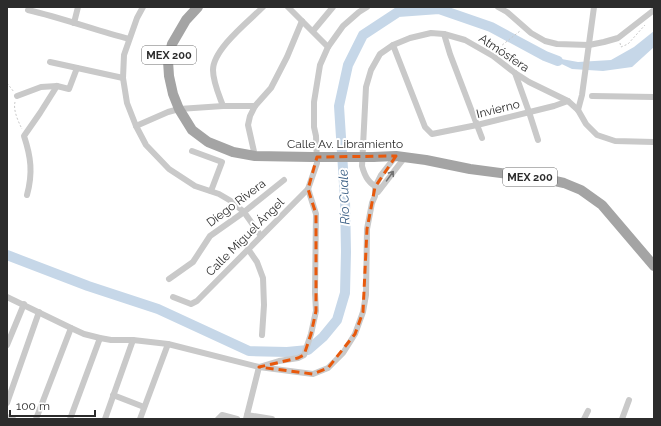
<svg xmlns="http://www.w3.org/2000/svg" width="661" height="426" viewBox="0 0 661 426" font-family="Raleway,sans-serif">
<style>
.water{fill:#c6d7e8}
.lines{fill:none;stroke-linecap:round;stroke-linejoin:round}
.river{stroke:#c6d7e8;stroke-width:10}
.path{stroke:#c9c9c9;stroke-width:1;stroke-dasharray:2 2;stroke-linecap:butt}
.street{stroke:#c9c9c9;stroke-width:6}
.primary{stroke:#a4a4a4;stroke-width:10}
.primary-bridge{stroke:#a4a4a4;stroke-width:10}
.oneway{stroke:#737373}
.marked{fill:none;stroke:#e8590c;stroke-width:3;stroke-dasharray:8 5;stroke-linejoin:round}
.labels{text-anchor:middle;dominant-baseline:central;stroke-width:4;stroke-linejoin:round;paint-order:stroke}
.shield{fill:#fff;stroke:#6b6b6b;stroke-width:1}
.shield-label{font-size:11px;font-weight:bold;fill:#2c2c2c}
.street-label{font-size:12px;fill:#2c2c2c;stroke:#fff}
.water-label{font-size:13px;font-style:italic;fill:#3f6388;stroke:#fff}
</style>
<rect width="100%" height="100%" fill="#fff"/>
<polygon class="water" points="654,31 654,47 632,67 603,71 572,69 545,56 578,62 611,60 634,47"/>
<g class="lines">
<polyline class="river" points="7,255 88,286 158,309 249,351 287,352 308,350 323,337 337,320 345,293 346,252 345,200 339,106 348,65 363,35 398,12 439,9 491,27 545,56 558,61"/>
<g class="path">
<polyline points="620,43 621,47 628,44 645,25"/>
<polyline points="497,51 501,46 520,31"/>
<polyline points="7,83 14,92"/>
<path d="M15 102C13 110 18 121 22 129"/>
</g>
<g class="street">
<polyline points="143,7 137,18 124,55 123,78 127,103 136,126 146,145 169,169 195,186 219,194 231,201 244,212 261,236"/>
<polyline points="288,7 328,47"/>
<polyline points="498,7 507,12 531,33 545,41 557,44 589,45 604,42 618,38 654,10"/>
<path d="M28 10C62 18 95 30 129 39"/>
<polyline points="74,23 78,7"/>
<polyline points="313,31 333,7"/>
<polyline points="444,34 450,54 482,138"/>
<polyline points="393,45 425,127 432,134 477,125 554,106 568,101"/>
<polyline points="50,62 123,78"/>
<polyline points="515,73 529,112 538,140"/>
<polyline points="17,96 41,87 57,86 69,89 77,68"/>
<polyline points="592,96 654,97"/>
<path d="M223 106C219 95 213 82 213 70 213 49 249 21 263 7"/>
<polyline points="578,110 582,95 594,7"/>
<polyline points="136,126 168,112 179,109 223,106 255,106"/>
<polyline points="192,151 222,162 211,191"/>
<polyline points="255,156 248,125 250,116 255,106 271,88 287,57 302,21"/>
<path d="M380 189C369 184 365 177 362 166L366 87 371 70 380 54 393 45 410 38 431 33 444 34 465 40 493 56 515 73 529 82 568 101 578 110 586 124 597 135 615 141 654 142"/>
<polyline points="378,192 405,157"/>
<path d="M27 195C33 173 31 157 24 136L40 113 57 86"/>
<polyline points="248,249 257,262 263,278 264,305 262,335"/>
<polyline points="169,279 193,262 210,236 244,212 284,180"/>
<polyline points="7,297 71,328 84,334 100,338 111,340 133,340 168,344 259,367 313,374 328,368 343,353 355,334 363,312 366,295 367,229 372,203 375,196 375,187 381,175 396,156"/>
<polyline points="173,297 191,304 197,301 308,189 317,163 316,136 314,127 314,102 320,65 328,47 343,26 359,12 367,7"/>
<polyline points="7,345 24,304"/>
<polyline points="113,395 144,407"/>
<polyline points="7,403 39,312"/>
<polyline points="247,415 272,419"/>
<polyline points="7,417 13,419"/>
<polyline points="36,419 71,328"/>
<polyline points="70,419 100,338"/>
<polyline points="105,419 133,340"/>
<polyline points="140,419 168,344"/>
<polyline points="218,419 222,415 237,419"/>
<polyline points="246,419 259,367 279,361 298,358 304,355 311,334 316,311 315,293 316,214 308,189"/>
<polyline points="584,419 588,411"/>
<polyline points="622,419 629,400"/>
</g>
<g class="primary">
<polyline points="198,7 186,20 172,44 168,61 169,76 173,94 179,109 192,130 208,142 233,152 255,156 312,157"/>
<polyline points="373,157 396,156 426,160 470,169 546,179 564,183 581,190 602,205 654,266"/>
</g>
<polyline class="primary-bridge" points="312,157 373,157"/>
</g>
<defs><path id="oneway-shaft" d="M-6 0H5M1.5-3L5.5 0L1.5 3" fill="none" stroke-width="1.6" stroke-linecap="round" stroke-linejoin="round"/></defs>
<use class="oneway" href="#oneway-shaft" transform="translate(390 176) rotate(-54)"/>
<path class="marked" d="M396 156 375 187 367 229 363 312 355 334 328 368 313 374 259 367 298 358 304 355 311 334 316 311V214L308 189 317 157Z"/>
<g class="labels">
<g class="shield">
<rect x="142" y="46" width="54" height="18" rx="3"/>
<rect x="503" y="168" width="54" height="18" rx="3"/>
</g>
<g class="shield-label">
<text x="169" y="55">MEX 200</text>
<text x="530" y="177">MEX 200</text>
</g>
<g class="street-label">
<text transform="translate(504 53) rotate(34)">Atmósfera</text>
<text transform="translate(498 109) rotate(-14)">Invierno</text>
<text x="345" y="144">Calle Av. Libramiento</text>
<text transform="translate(236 203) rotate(-37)">Diego Rivera</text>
<text transform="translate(245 237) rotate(-45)">Calle Miguel Ángel</text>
</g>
<g class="water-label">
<text transform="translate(344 197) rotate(-92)">Río Cuale</text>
</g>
</g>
<rect width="661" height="426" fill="none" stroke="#2c2c2c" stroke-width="16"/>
<path d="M10 410v6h85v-6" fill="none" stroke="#2c2c2c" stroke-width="2"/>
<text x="16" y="410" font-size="12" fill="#2c2c2c" stroke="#ffffff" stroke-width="3" paint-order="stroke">100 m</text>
</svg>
